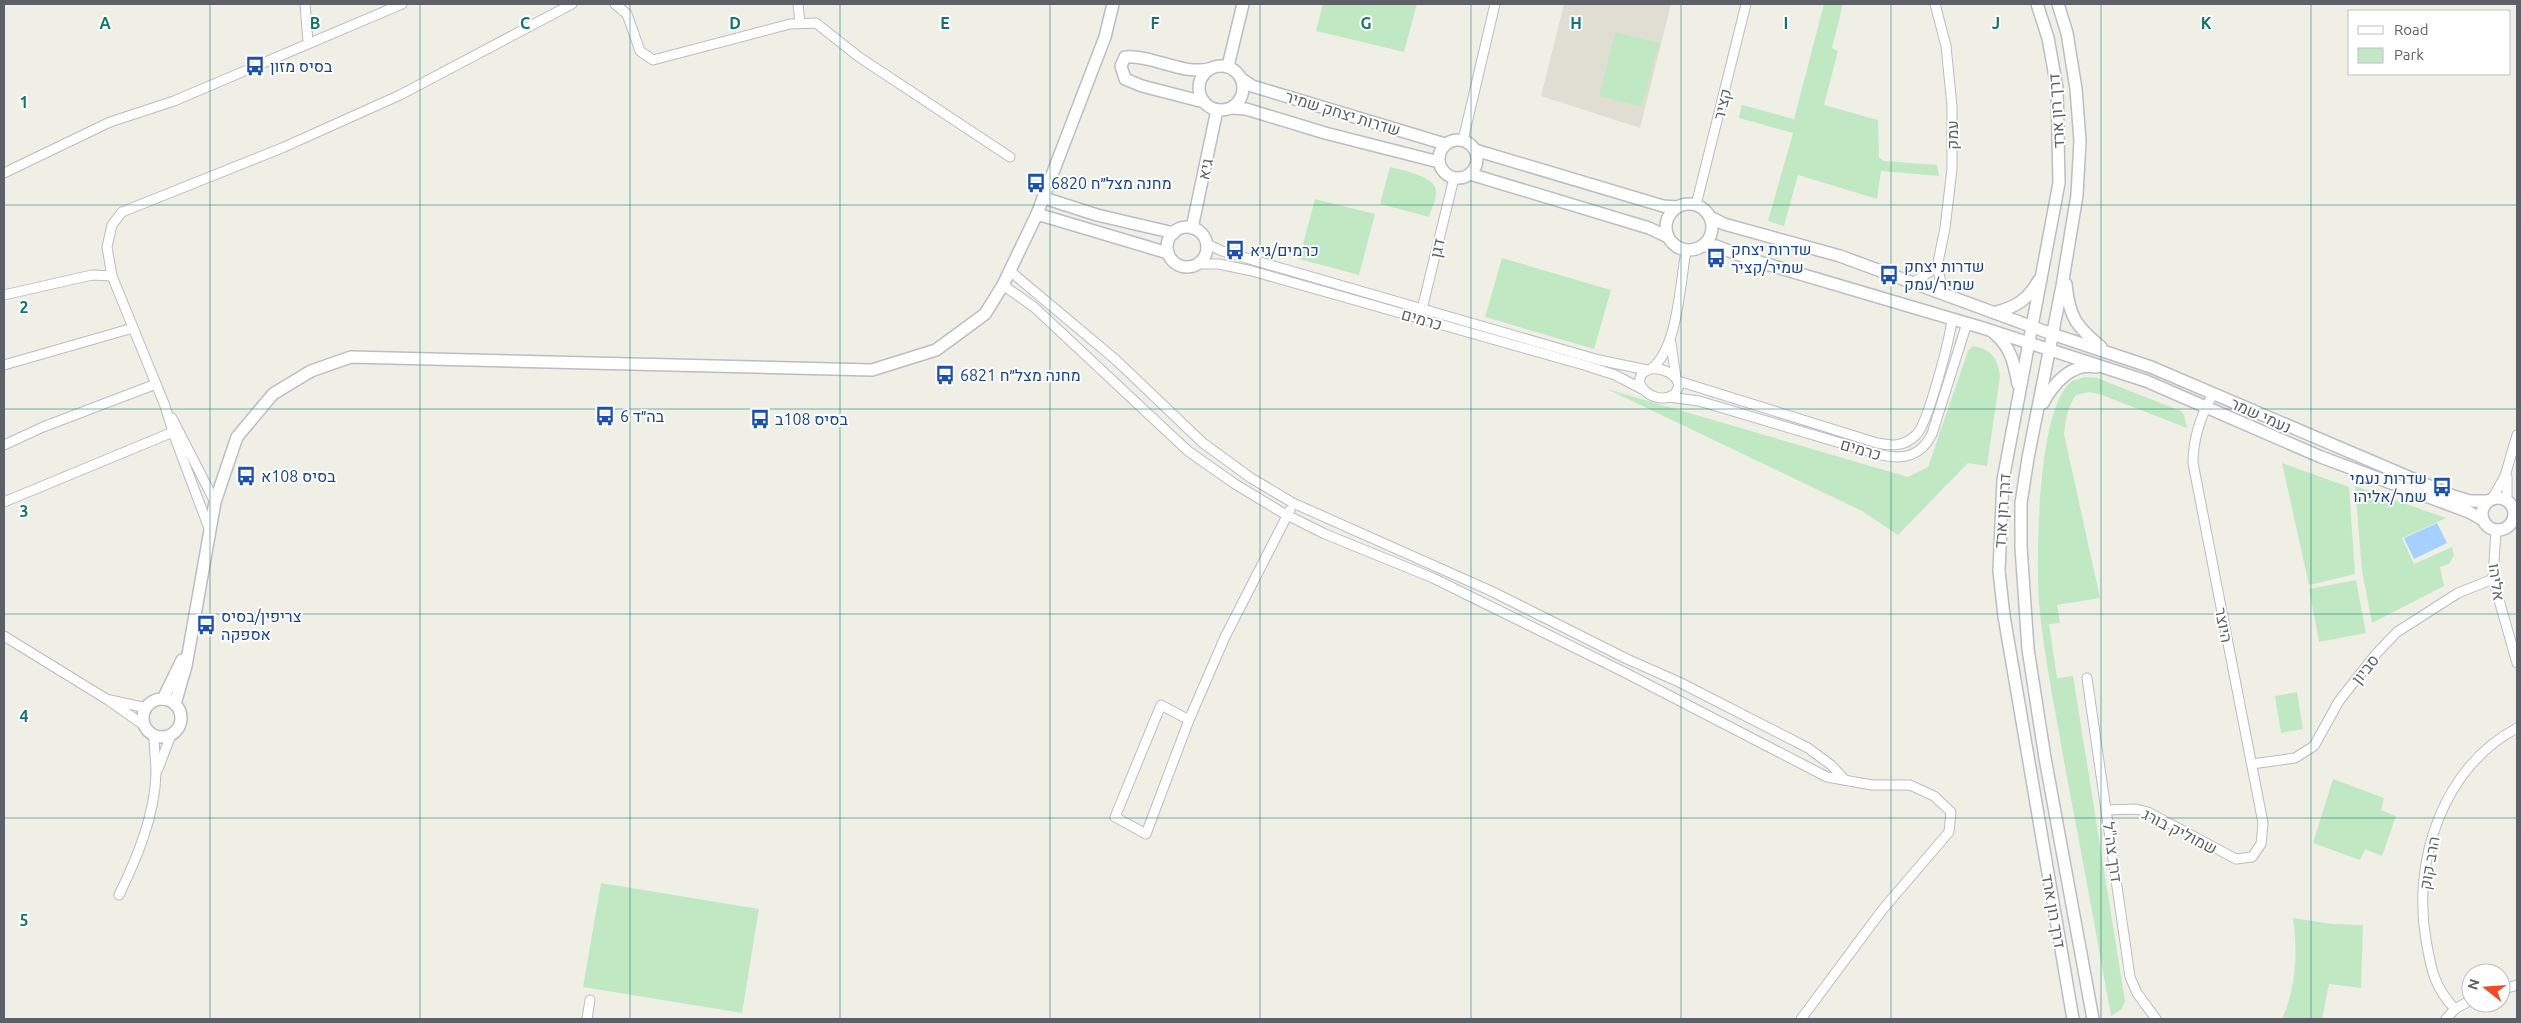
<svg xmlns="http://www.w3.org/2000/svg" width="2521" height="1023" viewBox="0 0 2521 1023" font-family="Ubuntu,Heebo,sans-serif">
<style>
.education{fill:#e0ded3}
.green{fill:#c0e9c3}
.water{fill:#a6d1ff}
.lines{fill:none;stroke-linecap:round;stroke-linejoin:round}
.street-casing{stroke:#babcc2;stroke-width:11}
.secondary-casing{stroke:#babdc4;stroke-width:14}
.street{stroke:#fff;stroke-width:9}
.secondary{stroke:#fff;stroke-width:11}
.grid{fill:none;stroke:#0f766e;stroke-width:1;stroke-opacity:0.55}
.labels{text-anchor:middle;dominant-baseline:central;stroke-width:4;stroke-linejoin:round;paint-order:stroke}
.transit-label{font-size:16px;fill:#164399;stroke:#fff;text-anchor:start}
.street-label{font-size:16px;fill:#5d6066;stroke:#fff}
.grid-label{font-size:16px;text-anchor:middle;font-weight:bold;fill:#0f766e;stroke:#fff;stroke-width:4;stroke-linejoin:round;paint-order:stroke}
</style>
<rect width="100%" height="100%" fill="#f0efe5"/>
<polygon class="education" points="1564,4 1671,4 1640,128 1541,96"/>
<g class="green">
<polygon points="1323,4 1417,4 1404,52 1316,31"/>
<polygon points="1824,4 1843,4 1832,48 1838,51 1824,105 1878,120 1879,158 1884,161 1937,165 1939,176 1881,171 1877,199 1798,175 1784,226 1768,221 1793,133 1739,118 1742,105 1794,119"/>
<polygon points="1615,32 1659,43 1642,107 1599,96"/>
<path d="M1390 167C1401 170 1436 176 1436 191 1437 199 1431 210 1429 217L1380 204Z"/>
<polygon points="1315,199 1375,214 1359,275 1299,259"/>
<polygon points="1502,258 1611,290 1594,349 1485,317"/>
<path d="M1973 346C1991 349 1998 358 2000 376L1987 466 1968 463 1898 535 1862 511 1607 389 1908 477 1928 467 1968 351Z"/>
<path d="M2084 377 2097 378 2181 411 2184 415 2187 428 2102 395 2089 392 2076 395C2067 408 2066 419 2064 434L2100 598 2057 605 2060 623 2049 624 2057 678 2073 676 2125 1001 2122 1009 2111 1016C2096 933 2081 850 2065 767 2056 713 2044 658 2039 603 2036 560 2037 411 2070 383 2073 380 2079 379 2084 377Z"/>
<polygon points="2282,463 2349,487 2355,574 2309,585"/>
<polygon points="2355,486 2446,518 2402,538 2414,564 2452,547 2454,555 2449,564 2440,567 2444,586 2372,623 2362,571"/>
<polygon points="2356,580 2366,633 2319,642 2309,589"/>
<polygon points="2297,692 2303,729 2281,733 2275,696"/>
<polygon points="2333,779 2384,798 2381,810 2396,816 2382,856 2365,849 2360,860 2313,843"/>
<polygon points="601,883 759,909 742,1013 583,987"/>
<path d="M2293 918 2332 924 2363 925 2361 988 2329 984 2322 1019H2282C2296 987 2298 953 2293 918Z"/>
</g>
<polygon class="water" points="2437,523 2447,543 2414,559 2404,538"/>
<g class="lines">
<defs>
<g id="street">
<polyline points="305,4 308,42"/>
<polyline points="615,4 627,14 640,51 653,60 790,24 816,23 859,57 1010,157"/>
<polyline points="798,4 800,23"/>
<polyline points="1935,4 1946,46 1952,106 1952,169 1945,228 1937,267 1944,293"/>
<polyline points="1463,140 1495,4"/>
<polyline points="4,173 110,122 174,101 402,4"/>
<polyline points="1696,205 1746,4"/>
<polyline points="1205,240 1209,245 1222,251 1599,360 1647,370"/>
<polyline points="1198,264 1219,264 1252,271 1584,365 1615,375 1642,389"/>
<polyline points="1010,271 1116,360 1203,443 1251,478 1293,503 1491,591 1627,659 1679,682 1808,748 1831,765 1845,780"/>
<polyline points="1914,282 1937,267"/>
<polyline points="1003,285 1034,307 1188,451 1235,484 1283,513 1325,534 1433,578 1622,671 1827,777 1872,785 1910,785 1934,796 1951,812 1949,832 1883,909 1801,1019"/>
<polyline points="4,295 92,275 112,276"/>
<polyline points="1421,313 1454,178"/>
<polyline points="1671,343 1676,378"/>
<polyline points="4,365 133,328"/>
<path d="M1651 369C1678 349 1680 283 1686 251"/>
<path d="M1651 369C1662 368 1677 373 1679 386L1675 394C1653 409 1623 377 1651 369Z"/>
<path d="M1678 381 1877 443C1891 446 1904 447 1916 435 1928 424 1950 338 1952 319"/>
<path d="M1669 397 1699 401 1881 455C1904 460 1921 456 1932 434L1967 323"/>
<polyline points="172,418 215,502"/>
<polyline points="4,445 43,427 156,384"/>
<polyline points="2492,499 2505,476 2517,435"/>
<polyline points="2507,500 2507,477"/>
<polyline points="4,502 173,432"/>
<polyline points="2496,530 2493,579 2517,663"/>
<polyline points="210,531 175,438 165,406 112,276 107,247 112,225 122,212 282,148 400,95 572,4"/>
<polyline points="4,636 108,700 145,726"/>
<polyline points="2087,678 2130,977 2137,993 2156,1019"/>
<polyline points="110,700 147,708"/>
<polyline points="1189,720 1161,705 1115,817 1146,834 1189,720 1225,637 1290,510"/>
<polyline points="2252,764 2295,758 2314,746 2339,701 2376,654 2397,632 2458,593 2493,579"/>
<polyline points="158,769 171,735"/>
<path d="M2107 810 2136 809 2148 812 2236 859 2252 857 2261 844 2263 823 2193 463C2193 438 2201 415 2213 394"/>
<path d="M119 895C137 858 155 815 156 773 156 761 154 747 154 735"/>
<polyline points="2501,990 2517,985"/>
<path d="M2455 1009C2434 987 2431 969 2426 940 2412 861 2443 767 2517 728"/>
<polyline points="587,1019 590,1000"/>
<polyline points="2446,1019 2455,1009 2471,1000"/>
</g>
<g id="secondary">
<polyline points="2037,4 2048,38 2057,88 2059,183 2003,480 1999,571 2004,616 2073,1019"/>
<polyline points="2058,4 2067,33 2076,89 2080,141 2077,195 2062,286 2028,458 2021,503 2021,547 2028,649 2045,758 2093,1019"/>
<circle cx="1221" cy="88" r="22"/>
<polyline points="1228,66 1243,4"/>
<polyline points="1242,79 1252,86 1445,144"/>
<path d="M1204 102 1142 86 1125 79 1121 66 1125 57C1154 55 1181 75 1209 69"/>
<polyline points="1232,108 1246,109 1325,133 1439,162"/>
<circle cx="1458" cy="159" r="19"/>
<polyline points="1475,150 1663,206 1677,207"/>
<polyline points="1470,174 1649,228 1668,237"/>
<polyline points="1044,198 1097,215 1174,233"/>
<circle cx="1689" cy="227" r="23"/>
<polyline points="1037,214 1168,253"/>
<polyline points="1710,217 1724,224 1840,256 2052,334 2151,367 2453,496 2470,501 2488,501"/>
<circle cx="1187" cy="247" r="20"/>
<polyline points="1192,228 1217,110"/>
<polyline points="1704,246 1716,246 1753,260 1983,328 2146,381 2321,457 2469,512 2483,520"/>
<path d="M2066 284C2069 317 2076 326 2101 347"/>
<path d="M1996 312C2017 307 2028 299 2039 280"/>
<path d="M1994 333C2011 347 2014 363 2018 384"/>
<path d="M2043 403C2053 384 2072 362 2096 367"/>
<circle cx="2498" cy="514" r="16"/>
<polyline points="163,699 182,660"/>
<circle cx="162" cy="718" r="19"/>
<polyline points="175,704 186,666 215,502 237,437 273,394 311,371 351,357 872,370 936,350 985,314 1003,285 1037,214 1105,37 1113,4"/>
</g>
</defs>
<use href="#street" class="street-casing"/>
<use href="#secondary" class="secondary-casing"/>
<use href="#street" class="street"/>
<use href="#secondary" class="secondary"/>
</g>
<path class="grid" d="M210 4V1019M420 4V1019M630 4V1019M840 4V1019M1050 4V1019M1260 4V1019M1471 4V1019M1681 4V1019M1891 4V1019M2101 4V1019M2311 4V1019M4 205H2517M4 409H2517M4 614H2517M4 818H2517"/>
<defs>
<symbol id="bus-bare" viewBox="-9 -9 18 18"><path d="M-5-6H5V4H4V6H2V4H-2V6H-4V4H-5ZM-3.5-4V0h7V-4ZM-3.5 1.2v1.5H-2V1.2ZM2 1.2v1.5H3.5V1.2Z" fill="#1a4fb4" stroke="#fff" stroke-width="2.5" paint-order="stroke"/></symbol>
</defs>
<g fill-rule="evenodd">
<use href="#bus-bare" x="241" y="52" width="28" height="28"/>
<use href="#bus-bare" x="1022" y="169" width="28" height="28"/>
<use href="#bus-bare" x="1221" y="236" width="28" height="28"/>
<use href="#bus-bare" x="1702" y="244" width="28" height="28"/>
<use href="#bus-bare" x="1875" y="261" width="28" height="28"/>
<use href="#bus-bare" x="931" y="361" width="28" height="28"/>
<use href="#bus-bare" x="591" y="402" width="28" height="28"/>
<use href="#bus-bare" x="746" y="405" width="28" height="28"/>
<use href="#bus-bare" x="232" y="462" width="28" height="28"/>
<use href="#bus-bare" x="2428" y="473" width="28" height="28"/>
<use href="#bus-bare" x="192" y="611" width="28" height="28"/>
</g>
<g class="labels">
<g class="transit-label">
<text x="270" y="66">בסיס מזון</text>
<text x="1051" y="183">מחנה מצל״ח 6820</text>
<text x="1731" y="249">שדרות יצחק<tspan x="1731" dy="18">שמיר/קציר</tspan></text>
<text x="1250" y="250">כרמים/גיא</text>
<text x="1904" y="266">שדרות יצחק<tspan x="1904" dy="18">שמיר/עמק</tspan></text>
<text x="960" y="375">מחנה מצל״ח 6821</text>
<text x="620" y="416">בה״ד 6</text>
<text x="775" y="419">בסיס 108ב</text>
<text x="261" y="476">בסיס 108א</text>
<text x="2427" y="478" text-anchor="end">שדרות נעמי<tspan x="2427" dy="18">שמר/אליהו</tspan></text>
<text x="221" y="616">צריפין/בסיס<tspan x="221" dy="18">אספקה</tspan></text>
</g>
<g class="street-label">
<text transform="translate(1722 104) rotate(-76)">קציר</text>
<text transform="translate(2056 111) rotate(-94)">דרך רון ארד</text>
<text transform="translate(1343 113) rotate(17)">שדרות יצחק שמיר</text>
<text transform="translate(1952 135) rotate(-90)">עמק</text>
<text transform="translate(1205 169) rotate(-78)">גיא</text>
<text transform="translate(1437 248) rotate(-77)">דגן</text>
<text transform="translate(1422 319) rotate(16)">כרמים</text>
<text transform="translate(2261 415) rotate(24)">נעמי שמר</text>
<text transform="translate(1861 449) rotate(16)">כרמים</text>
<text transform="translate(2002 511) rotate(-86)">דרך רון ארד</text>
<text transform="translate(2497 582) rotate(82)">אליהו</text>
<text transform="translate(2224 625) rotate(79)">היוצר</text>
<text transform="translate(2365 669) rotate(-51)">סביון</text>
<text transform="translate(2180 831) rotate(27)">שמוליק בורג</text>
<text transform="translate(2113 852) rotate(82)">דרך צה"ל</text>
<text transform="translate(2429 863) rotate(-80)">הרב קוק</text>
<text transform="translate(2054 911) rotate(80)">דרך רון ארד</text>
</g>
</g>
<g class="grid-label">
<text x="105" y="29">A</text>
<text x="315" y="29">B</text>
<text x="525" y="29">C</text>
<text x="735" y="29">D</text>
<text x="945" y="29">E</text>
<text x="1155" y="29">F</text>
<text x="1366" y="29">G</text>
<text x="1576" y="29">H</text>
<text x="1786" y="29">I</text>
<text x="1996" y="29">J</text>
<text x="2206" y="29">K</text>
<text x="24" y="108">1</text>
<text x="24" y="313">2</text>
<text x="24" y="517">3</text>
<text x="24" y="722">4</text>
<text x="24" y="926">5</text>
</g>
<rect width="2521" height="1023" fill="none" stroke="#5d6066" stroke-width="10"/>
<rect x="2348" y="10" width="162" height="65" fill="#ffffff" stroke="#bebfc2"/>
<rect x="2358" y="26" width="25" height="8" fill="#ffffff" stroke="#bebfc2"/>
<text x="2394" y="35" font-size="15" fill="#5d6066">Road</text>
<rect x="2358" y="48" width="25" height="15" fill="#c0e9c3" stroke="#bebfc2"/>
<text x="2394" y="60" font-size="15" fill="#5d6066">Park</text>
<g transform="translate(2486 988) rotate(287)"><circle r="24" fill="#ffffff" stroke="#bebfc2"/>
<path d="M0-4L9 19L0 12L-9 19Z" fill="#f54726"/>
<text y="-8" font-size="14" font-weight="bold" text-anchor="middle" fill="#5d6066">N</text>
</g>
</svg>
